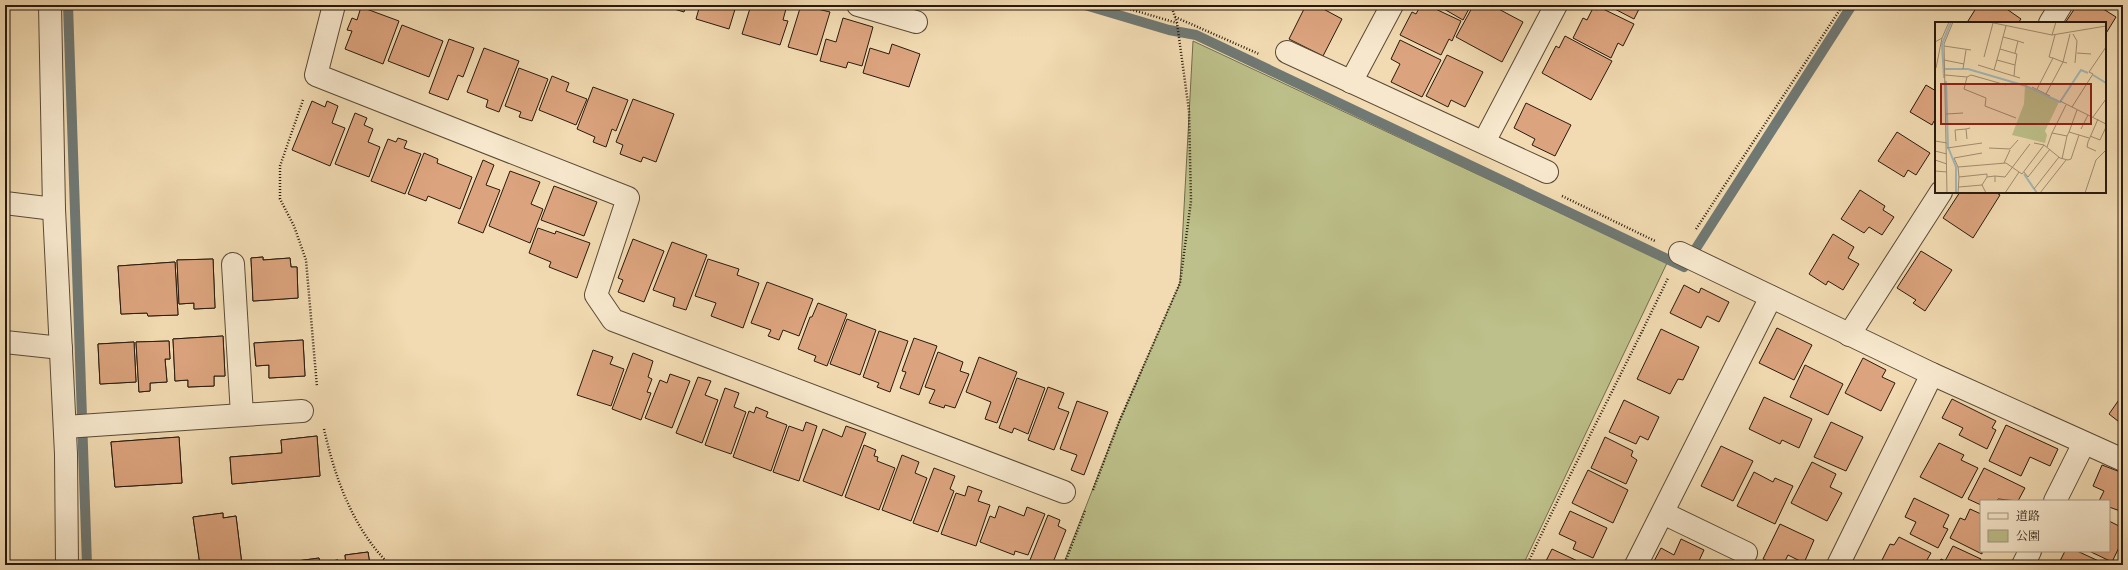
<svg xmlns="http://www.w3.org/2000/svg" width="2128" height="570" viewBox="0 0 2128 570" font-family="Cardo,'Noto Serif JP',serif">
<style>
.green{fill:#bdc08a;stroke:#726d4c}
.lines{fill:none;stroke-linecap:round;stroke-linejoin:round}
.stream{stroke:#707974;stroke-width:10}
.building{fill:#dca47e;stroke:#281a0e}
.minor-casing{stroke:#5a4a37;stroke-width:24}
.path{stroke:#281a0e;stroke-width:2.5;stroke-dasharray:1 2;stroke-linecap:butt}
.minor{stroke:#f7e8cd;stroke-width:22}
.inset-river{fill:none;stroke:#a0b8b8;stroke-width:2}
.inset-road{fill:none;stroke:#a18e70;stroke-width:1}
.view{fill:#8f2418;fill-opacity:0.15;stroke:#8f2418;stroke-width:2}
.inset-edge{fill:none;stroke:#281a0e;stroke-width:2}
</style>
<rect width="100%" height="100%" fill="#f2dbb2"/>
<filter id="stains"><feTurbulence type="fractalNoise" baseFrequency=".005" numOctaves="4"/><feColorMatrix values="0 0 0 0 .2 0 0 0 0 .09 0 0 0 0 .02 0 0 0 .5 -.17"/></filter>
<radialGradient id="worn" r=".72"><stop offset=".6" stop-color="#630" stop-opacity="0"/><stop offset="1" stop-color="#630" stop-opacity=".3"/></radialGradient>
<polygon class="green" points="1193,41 1667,263 1523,565 1063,565 1119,422 1180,283"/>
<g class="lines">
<g class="stream">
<polyline points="68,5 87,565"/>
<polyline points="1085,5 1169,30 1196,35 1684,267 1852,5"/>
</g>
</g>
<g class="building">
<polygon points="661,5 686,5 684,12"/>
<polygon points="700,5 736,6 729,29 696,19"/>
<polygon points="751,5 787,5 783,20 788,21 780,45 742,34"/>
<polygon points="801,5 830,12 817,55 788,47"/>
<polygon points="1306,5 1316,5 1342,19 1323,56 1289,39"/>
<polygon points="1421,5 1427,5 1461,21 1452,41 1449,39 1441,55 1400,35 1412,12 1416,14"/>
<polygon points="1437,5 1471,5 1463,20"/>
<polygon points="1480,5 1491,5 1523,22 1502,62 1456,37 1473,6 1478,9"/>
<polygon points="1607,5 1641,5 1634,19"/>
<polygon points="1978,5 2001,5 2021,19 2018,23 1971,23 1968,21"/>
<polygon points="2077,5 2086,5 2090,7 2092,5 2097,5 2116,17 2105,35 2105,23 2065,23"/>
<polygon points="361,7 399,21 383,64 345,49 352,31 347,30 352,18 357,20"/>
<polygon points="1599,7 1634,24 1623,46 1618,43 1611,58 1573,38 1583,18 1587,20 1593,8 1597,10"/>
<polygon points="843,18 873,27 862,66 848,62 846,68 820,61 826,39 836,42"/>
<polygon points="402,25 443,41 429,77 388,61"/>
<polygon points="1565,36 1612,61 1591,100 1542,73 1556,46 1559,48"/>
<polygon points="449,39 474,48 463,77 458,75 448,100 429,93"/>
<polygon points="1400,40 1441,60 1422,97 1391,82 1400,64 1391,59"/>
<polygon points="892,44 920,54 909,87 863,73 870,48 889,54"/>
<polygon points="484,48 519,61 499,112 486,107 488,100 467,92"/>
<polygon points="1447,55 1483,72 1465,107 1451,100 1448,107 1426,96"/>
<polygon points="519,68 548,79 532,121 519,117 521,112 505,106"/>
<polygon points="552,76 569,83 566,91 587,99 576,125 539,110"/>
<polygon points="1926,85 1936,91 1936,122 1934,121 1932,125 1910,112"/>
<polygon points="593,87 628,100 616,131 612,129 606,147 593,142 595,137 577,129"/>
<polygon points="633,99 674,114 656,162 643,157 641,162 620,154 623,145 616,142"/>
<polygon points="312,101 325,107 327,101 338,106 332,123 345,128 330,166 292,150"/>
<polygon points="1526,103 1571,125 1555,156 1532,145 1535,139 1514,128"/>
<polygon points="355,113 367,118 364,125 373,129 368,142 380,147 369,177 335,164"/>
<polygon points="1897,132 1930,153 1916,175 1908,170 1904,177 1878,161"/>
<polygon points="398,138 407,141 404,148 421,154 405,194 371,181 388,139 396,142"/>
<polygon points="424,153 438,159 437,163 472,177 460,209 428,196 426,201 408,194"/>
<polygon points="483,160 494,165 486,185 500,190 483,233 458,223"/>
<polygon points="510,171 540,182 531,204 543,209 530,243 489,226"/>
<polygon points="554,186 597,202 584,236 541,220"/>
<polygon points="1860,190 1885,206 1883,210 1894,217 1882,235 1869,227 1864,233 1841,219"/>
<polygon points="1960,192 1995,192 2000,195 1973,238 1943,218"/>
<polygon points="538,228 555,234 556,231 590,243 577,278 549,267 551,262 529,253"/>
<polygon points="1833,234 1854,247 1848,258 1859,264 1843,290 1828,281 1826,285 1809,274"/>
<polygon points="633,239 664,251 644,302 618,292 623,280 618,278"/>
<polygon points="672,242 707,255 686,310 673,306 675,298 653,290"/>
<polygon points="1921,251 1952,270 1925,311 1913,303 1916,300 1897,288"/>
<polygon points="263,257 263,260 290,258 291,267 297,267 298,298 253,301 251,258"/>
<polygon points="263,257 263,260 290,258 291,267 297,267 298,298 253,301 251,258"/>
<polygon points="213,259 215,308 194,309 194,303 179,304 177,260"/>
<polygon points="213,259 215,308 194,309 194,303 179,304 177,260"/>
<polygon points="708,259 739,269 737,275 759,283 743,328 711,316 716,303 695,296"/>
<polygon points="175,262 178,315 148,316 147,313 121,314 118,266"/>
<polygon points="175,262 178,315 148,316 147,313 121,314 118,266"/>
<polygon points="767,282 813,299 799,336 783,330 779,340 768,336 771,330 751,323"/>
<polygon points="1684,285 1699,293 1701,288 1729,302 1719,322 1707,316 1701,328 1670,313"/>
<polygon points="818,303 847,314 827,366 814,361 816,356 798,349 810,317 812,317"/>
<polygon points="847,319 876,330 860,375 830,364"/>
<polygon points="1777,328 1812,345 1794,380 1759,363"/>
<polygon points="1661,329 1699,347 1683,380 1678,379 1670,394 1637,379"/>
<polygon points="879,331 908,341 890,392 877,387 879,383 863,377"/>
<polygon points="223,336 225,376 214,376 214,386 188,387 188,380 175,381 173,339"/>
<polygon points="223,336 225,376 214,376 214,386 188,387 188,380 175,381 173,339"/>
<polygon points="914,338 937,346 919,395 900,388 906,372 902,371"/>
<polygon points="303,340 305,376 269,378 269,365 256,366 254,343"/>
<polygon points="303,340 305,376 269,378 269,365 256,366 254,343"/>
<polygon points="169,341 170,359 165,359 167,382 150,383 150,391 139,392 136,342"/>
<polygon points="169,341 170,359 165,359 167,382 150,383 150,391 139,392 136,342"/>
<polygon points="134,342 136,382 100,384 98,344"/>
<polygon points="134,342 136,382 100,384 98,344"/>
<polygon points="593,350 613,357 610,364 624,369 611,406 577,395"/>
<polygon points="938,352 963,362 960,371 969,374 955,408 945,405 944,408 929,403 935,390 925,387"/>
<polygon points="633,353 653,361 648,377 652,379 647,392 651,393 641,420 612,409"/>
<polygon points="979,357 1017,372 997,423 985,419 991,402 966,392"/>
<polygon points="1863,358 1886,370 1882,377 1895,383 1881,411 1845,393"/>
<polygon points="1805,365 1843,384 1828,415 1790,397"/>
<polygon points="670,374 690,381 672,428 645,418 660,380 667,383"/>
<polygon points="698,377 711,381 705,395 718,400 702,443 676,433"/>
<polygon points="1017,378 1045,388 1028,434 1014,428 1012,433 999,428"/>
<polygon points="1048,387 1064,393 1058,408 1069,412 1054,450 1028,440"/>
<polygon points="725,388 739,393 734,407 746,412 731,454 705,445"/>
<polygon points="2123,394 2123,425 2109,414"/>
<polygon points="1764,397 1812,419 1799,448 1782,440 1780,444 1749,429"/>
<polygon points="1952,399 1996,421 1992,428 1996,430 1987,449 1959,435 1963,428 1942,418"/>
<polygon points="1624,400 1659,417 1648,440 1640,436 1636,444 1609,432"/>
<polygon points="1077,401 1108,412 1084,475 1071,470 1077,455 1060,449"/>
<polygon points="756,407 768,412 766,417 787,425 771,471 733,457 749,411 754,413"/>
<polygon points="806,422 817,426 799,481 773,472 789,426 803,431"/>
<polygon points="1831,422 1863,437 1846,471 1814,457"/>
<polygon points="2006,425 2058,449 2050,466 2030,457 2021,476 1989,461"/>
<polygon points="846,426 866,433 842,496 803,481 823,429 842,437"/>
<polygon points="317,436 320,476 232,484 230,457 282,453 281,440"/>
<polygon points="317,436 320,476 232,484 230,457 282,453 281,440"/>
<polygon points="179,437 182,483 115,487 111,442"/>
<polygon points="179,437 182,483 115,487 111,442"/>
<polygon points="1605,437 1633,451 1631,456 1637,460 1626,484 1591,468"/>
<polygon points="1939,443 1964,455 1961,460 1978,468 1962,498 1920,477"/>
<polygon points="864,445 876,450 874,456 878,457 877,461 895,468 879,510 845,497"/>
<polygon points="1721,446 1753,461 1733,501 1701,486"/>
<polygon points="902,455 919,462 915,473 927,478 911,521 882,510"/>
<polygon points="1812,462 1836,474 1830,487 1842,493 1827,521 1791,503"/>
<polygon points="2102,465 2123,473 2123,512 2109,507 2109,501 2099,501 2104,491 2093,486"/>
<polygon points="934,468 955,476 950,489 954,491 938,532 913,523"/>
<polygon points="1984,468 2025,488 2018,501 1998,499 1997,501 1981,501 1981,505 1968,499"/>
<polygon points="1588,470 1628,490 1613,523 1572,503"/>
<polygon points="1754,472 1773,482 1775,478 1793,486 1775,524 1737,506"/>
<polygon points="968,486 982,491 978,501 990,505 976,546 941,534 956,493 965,496"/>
<polygon points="1914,498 1949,515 1943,527 1948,529 1938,548 1910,534 1916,522 1905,517"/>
<polygon points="999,506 1024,516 1027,507 1045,514 1028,555 1015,551 1014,555 980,542 990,516 995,518"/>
<polygon points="1970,509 1981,514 1982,554 1950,538 1960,518 1965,520"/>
<polygon points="1570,511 1607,528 1593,558 1573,549 1576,542 1559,534"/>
<polygon points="223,513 223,518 236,516 242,565 200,565 193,517"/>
<polygon points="223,513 223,518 236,516 242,565 200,565 193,517"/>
<polygon points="1048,515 1060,520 1058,526 1066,530 1052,565 1028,565"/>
<polygon points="2109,521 2123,528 2123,539 2112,562 2089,551 2109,551"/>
<polygon points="1780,524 1814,540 1804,563 1788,555 1783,565 1776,565 1763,559"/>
<polygon points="1899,537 1931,553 1924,565 1880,564 1890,544 1894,545"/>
<polygon points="1681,539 1704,550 1697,565 1652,565 1661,548 1674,555"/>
<polygon points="1953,546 1981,559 1978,565 1938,565 1941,559 1945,561"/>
<polygon points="1552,549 1584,564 1584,565 1544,565"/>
<polygon points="2065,551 2077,551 2103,563 2102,565 2058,565"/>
<polygon points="368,552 370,565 346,565 345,555"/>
<polygon points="368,552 370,565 346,565 345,555"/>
<polygon points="2123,553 2123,565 2118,565"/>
<polygon points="319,558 320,563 338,560 339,565 291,565 290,562"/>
<polygon points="319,558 320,563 338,560 339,565 291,565 290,562"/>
</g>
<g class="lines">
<defs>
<g id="minor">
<polyline points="50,5 54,209 66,454 67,565"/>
<polyline points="334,5 316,75 628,198 596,295 613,320 1064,492"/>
<polyline points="858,5 916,22"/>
<polyline points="2050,23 2061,5"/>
<polyline points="1287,52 1547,172"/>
<polyline points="1351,82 1392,5"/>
<polyline points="1484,142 1556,5"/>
<polyline points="5,203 54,209"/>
<polyline points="1680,253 1932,374 2123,460"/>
<polyline points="233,264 242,415"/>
<polyline points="1849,335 1941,192"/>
<polyline points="5,342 61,348"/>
<polyline points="65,427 302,411"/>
<polyline points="2055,501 2084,443"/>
<polyline points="1663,513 1746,553"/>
<polyline points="1636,565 1771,297"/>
<polyline points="1838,565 1932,374"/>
<polyline points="2023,565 2030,551"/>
</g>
</defs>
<use href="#minor" class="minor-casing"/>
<g class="path">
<polyline points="1116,5 1177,23"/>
<polyline points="1175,17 1259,54"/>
<polyline points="303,100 280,166 280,199 294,226 306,260 317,387"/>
<polyline points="1562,196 1655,241"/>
<polyline points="1696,229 1843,5"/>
<path d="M324 429C335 478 353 529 390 565"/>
<polyline points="1093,490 1119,422 1180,283 1191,201 1189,111 1177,23 1171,5"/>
<polyline points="1064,565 1085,511"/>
<path d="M1527 565C1572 468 1622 374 1668 278"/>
</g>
<use href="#minor" class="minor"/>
</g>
<g transform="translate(1935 22)">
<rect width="171" height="171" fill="#f2dbb2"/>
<path d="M90 64 124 80 110 109 112 113 110 121 77 113 89 82Z" fill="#bdc08a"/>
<path class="inset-river" d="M10 47H33L91 64 125 80 146 48 153 51M158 53 171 61M9 56 7 22 16 0M11 59 13 125 21 145V171M89 152 102 171"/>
<path class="inset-road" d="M54 0 117 13 171 4M71 4 68 15 83 19M138 12 142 19 140 41M117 13 121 0M68 15 65 27 82 32 80 43M7 16 14 0M0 20 7 16 1 46M9 24 36 28M80 31 83 19 89 21M142 31 156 32M49 35 58 1M118 36 128 40 135 12M9 38 29 42M62 38 80 43 79 54M43 43 85 56M28 47 31 28M59 48 65 27M10 53 32 55 29 67 51 76 50 84 81 96M32 55 36 53 71 63M97 65 115 74M102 67 118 36 114 35 120 13M111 72 128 40 132 41M125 79 171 102M131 83 117 111 132 114 134 110M137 85 158 52 154 50 171 25M142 88 134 110 144 113M11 92 28 91M158 95 171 77M146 107 153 93M155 114 165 118 171 105M32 117 31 107 35 106M0 119 12 121M21 119 20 108 31 107M99 121 109 123 125 136 133 138 136 137 144 113 154 116M112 125 117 111M12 126 47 121M54 126 75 127 83 118M0 129 12 132M161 129 152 125 153 120 163 97M47 131 19 136 23 145 71 141 87 152 109 123M127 137 132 114M0 138 12 142M69 141 75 128M23 145 24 155 52 152V155M0 149 12 150M89 150 93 155 115 127M60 154 70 155 95 122M47 163 52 155 60 154V160M24 165 47 163 51 171M99 167 124 135M12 171 9 22 18 0M23 171 24 155M70 171 84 150M105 171 131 138M150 171 161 138 171 128"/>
<path class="view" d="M6 62H156V102H6Z"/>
<rect width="171" height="171" class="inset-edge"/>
</g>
<rect width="2128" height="570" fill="none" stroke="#f2dbb2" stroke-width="20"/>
<rect x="6" y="6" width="2116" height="558" fill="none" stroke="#281a0e" stroke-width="2"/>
<rect x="10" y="10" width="2108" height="550" fill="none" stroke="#281a0e"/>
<rect x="1980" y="500" width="130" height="52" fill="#f7e8cd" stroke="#a49681"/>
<rect x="1988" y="513" width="20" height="6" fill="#f7e8cd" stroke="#a49681"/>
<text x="2016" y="520" font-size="12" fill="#281a0e">道路</text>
<rect x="1988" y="530" width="20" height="12" fill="#bdc08a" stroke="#a49681"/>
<text x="2016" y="540" font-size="12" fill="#281a0e">公園</text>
<rect width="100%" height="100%" filter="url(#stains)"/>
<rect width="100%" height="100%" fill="url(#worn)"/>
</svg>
